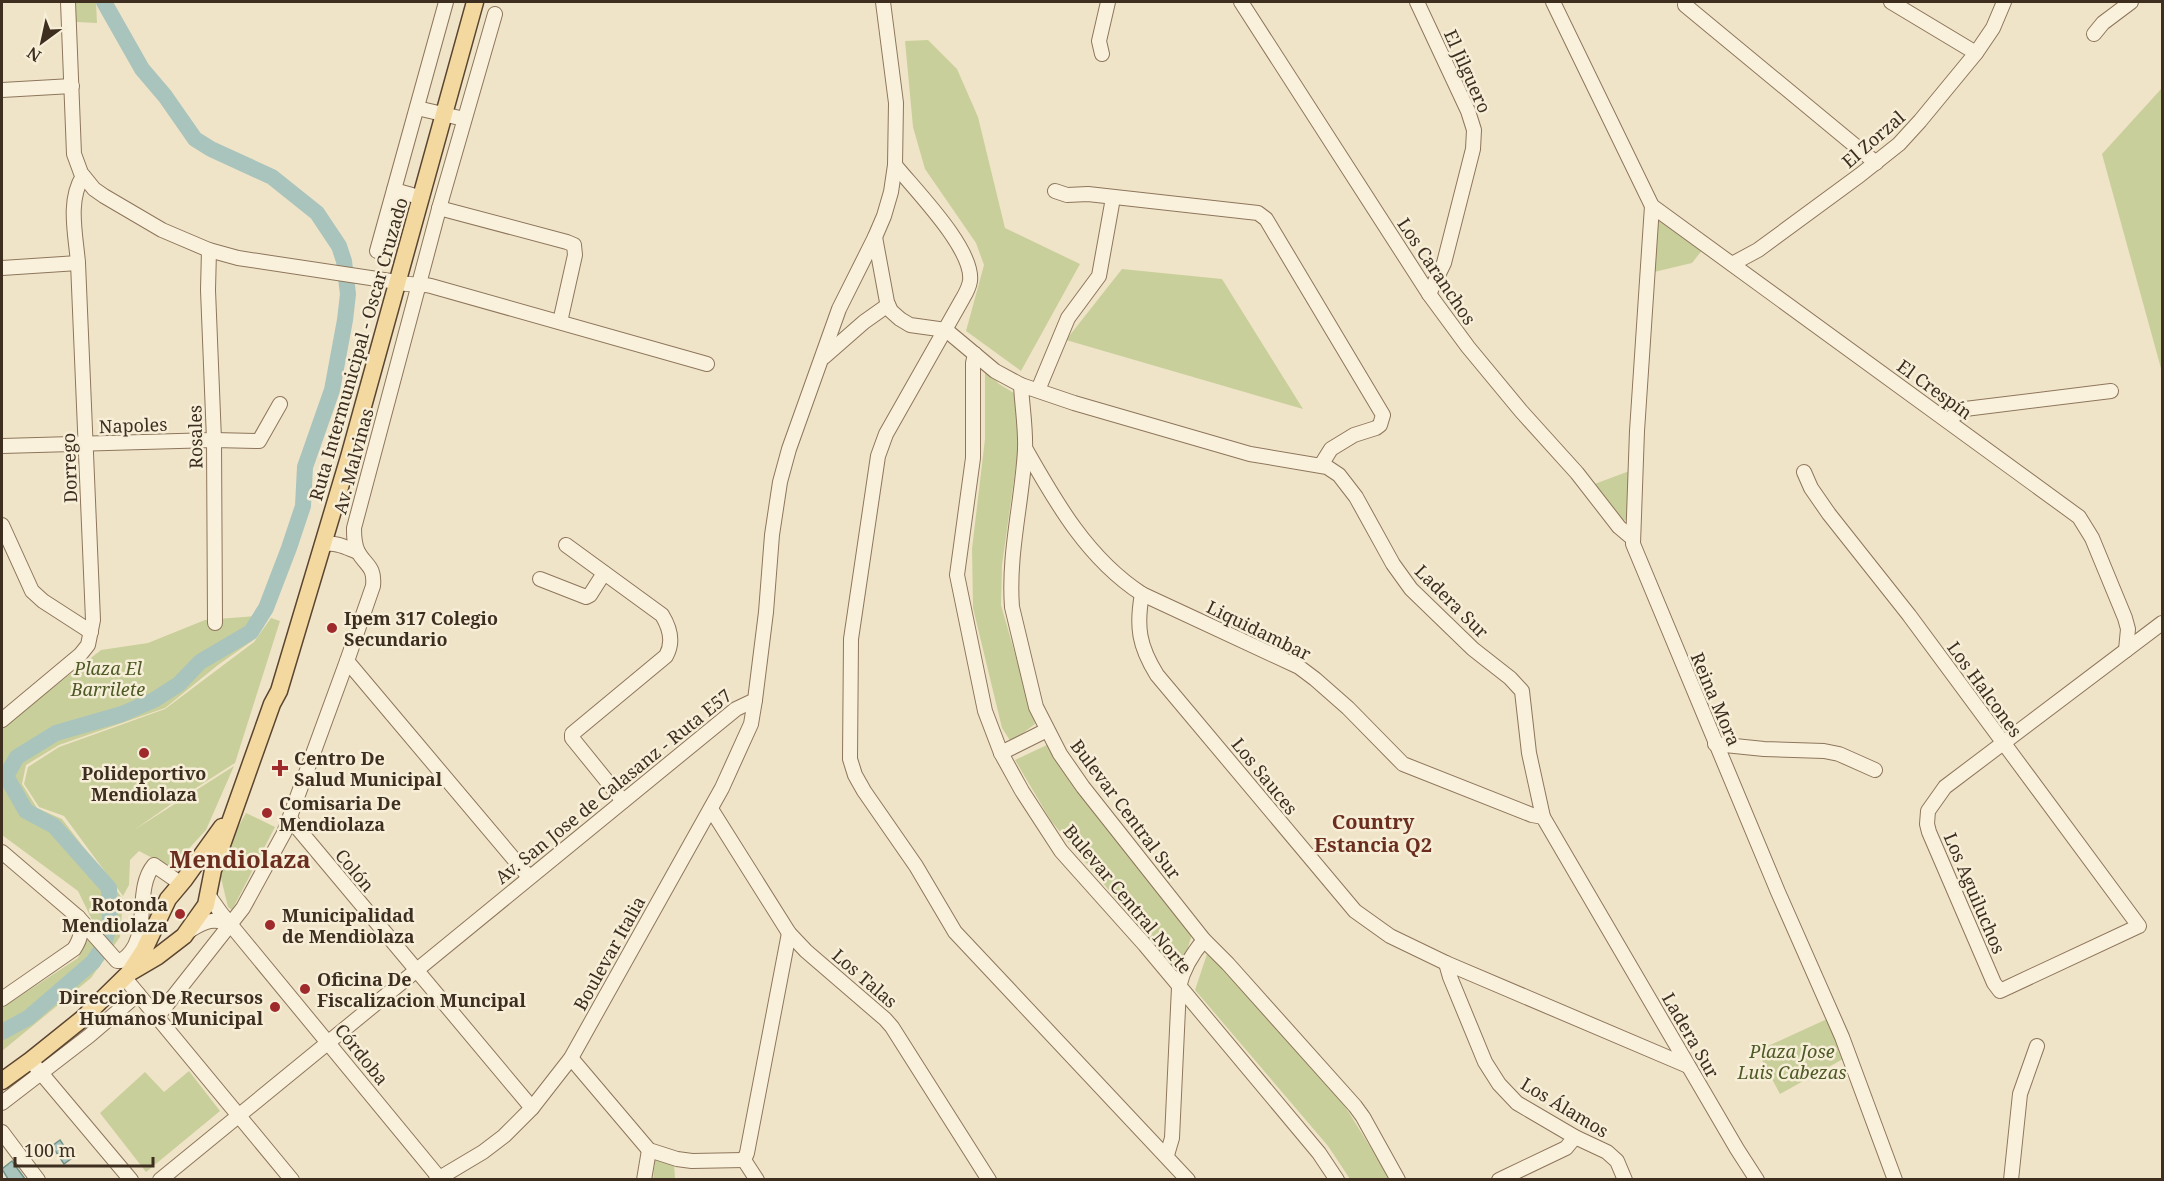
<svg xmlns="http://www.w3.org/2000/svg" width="2164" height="1181" viewBox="0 0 2164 1181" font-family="'Noto Serif',serif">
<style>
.green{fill:#c9cf9b}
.water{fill:#a9c4bc;stroke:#6f938a;stroke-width:1.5}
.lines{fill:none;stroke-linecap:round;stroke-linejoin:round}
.river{stroke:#a9c4bc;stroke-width:16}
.minor-casing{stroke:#8d765c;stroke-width:16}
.major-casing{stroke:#5b4430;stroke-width:19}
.minor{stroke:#faf1dc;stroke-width:14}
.major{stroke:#f3d9a0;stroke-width:16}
.poi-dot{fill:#9e2a2b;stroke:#f7eed8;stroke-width:2}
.labels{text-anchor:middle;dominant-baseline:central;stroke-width:5;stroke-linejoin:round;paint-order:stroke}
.street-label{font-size:18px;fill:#3d2e20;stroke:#f7eed8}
.poi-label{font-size:18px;font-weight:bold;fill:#3d2e20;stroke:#f7eed8;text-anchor:start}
.park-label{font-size:18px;font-style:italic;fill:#4d5a26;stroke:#f7eed8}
.neighbourhood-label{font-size:20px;font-weight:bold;fill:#6b2e1e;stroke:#f7eed8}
.district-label{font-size:24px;font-weight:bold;fill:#6b2e1e;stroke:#f7eed8}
</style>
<rect width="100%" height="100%" fill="#f0e4c8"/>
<g class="green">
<polygon points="75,2 96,2 97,23 76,22"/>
<polygon points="928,40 957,69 978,117 1005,228 1080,264 1021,371 966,331 984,265 976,243 925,169 913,127 905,41"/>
<polygon points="2162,88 2162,372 2102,154"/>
<polygon points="1657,216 1703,249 1692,263 1654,272"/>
<polygon points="1122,269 1222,279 1303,409 1066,340"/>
<polygon points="985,369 999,384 1014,393 1019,444 1002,565 1001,605 1035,724 1011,742 1002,728 973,608 972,549 985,439"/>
<polygon points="1632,470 1627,520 1620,521 1592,485"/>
<polygon points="270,615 252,641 218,665 165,708 59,745 26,765 22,784 37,808 62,819 123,899 120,937 91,978 2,1051 2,1008 78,958 95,926 78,891 2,835 2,728 101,650 148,643 205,620"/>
<polygon points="271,618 280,621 235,763 177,800 134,830 234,766 206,830 171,868 139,851 130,860 129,885 123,896 64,816 39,807 24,784 28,767 59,747 165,709 254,642"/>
<polygon points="1049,744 1193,932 1179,974 1051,821 1015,760"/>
<polygon points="246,813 275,827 232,910 228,907 219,870 227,847"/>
<polygon points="1208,951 1335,1090 1390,1179 1350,1179 1328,1146 1195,990"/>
<polygon points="1827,1019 1843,1059 1780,1094 1757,1051"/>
<polygon points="189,1071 220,1111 146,1172 100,1113 145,1072 164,1092"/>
<polygon points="655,1159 674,1163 675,1179 653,1180"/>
</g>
<g class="water">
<polygon points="60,1140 72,1158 64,1164 52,1146"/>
<polygon points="12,1161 25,1179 8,1179 2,1169"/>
</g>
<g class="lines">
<polyline class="river" points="2,1032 28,1018 93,962 103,947 110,923 109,888 54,826 26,811 6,776 17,757 56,733 122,714 154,700 179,684 200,662 251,632 266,608 289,548 303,506 305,467 332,390 345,320 348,294 344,261 339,246 317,213 272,177 211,149 195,139 165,96 142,69 104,2"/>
<defs>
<g id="minor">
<path d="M68 2 74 154 81 173 94 189 104 196 162 230 209 250 238 258 397 282C409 286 419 283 431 286L707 364"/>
<polyline points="1241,2 1429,294 1468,347 1521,411 1577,473 1619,527 1632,538"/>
<polyline points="1417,2 1468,111 1474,130 1473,149 1444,263 1429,294"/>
<polyline points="1553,2 1652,206 2079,517 2092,538 2125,618 2128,629 2126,650"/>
<polyline points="1891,2 1976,53"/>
<polyline points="1685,5 1876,163"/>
<polyline points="2094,34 2103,23 2131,2"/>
<polyline points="1102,54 1099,41 1108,2"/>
<polyline points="2,90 72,86"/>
<polyline points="417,108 464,119"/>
<path d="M895 165C915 190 974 249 970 281 969 287 966 293 963 298L886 434 878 456 851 639 850 759 855 775 864 791 916 866 955 932 1188 1180"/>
<polyline points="394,190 412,195"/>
<polyline points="1055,191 1067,195 1088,194 1258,213 1266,219 1383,415 1380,425 1376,428 1354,435 1331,449 1321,465"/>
<polyline points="1652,206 1637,431 1633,544 1778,892 1842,1037 1895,1180"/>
<polyline points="439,208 567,242 574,245 575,255 560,322"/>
<polyline points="875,237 887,302 891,311 900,319 910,325 946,330 995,371 1021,385 1074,403 1250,454 1327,467 1339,475 1356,497 1393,564 1411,589 1473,649 1510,678 1522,691 1529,753 1543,817 1737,1149 1757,1180"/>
<polyline points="209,250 208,290 214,440 215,623"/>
<polyline points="377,251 446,2"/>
<polyline points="1732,264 1758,250 1860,175 1899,144 1920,121 1976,53 1993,28 2004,2"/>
<polyline points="2,268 78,263"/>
<polyline points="975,354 973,363 973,458 957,575 985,711 1001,753 1022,791 1061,851 1145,945 1319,1153 1337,1180"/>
<polyline points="824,357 864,322 888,305"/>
<path d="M1021 385C1022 406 1026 429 1025 450 1022 503 1008 554 1012 607L1036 707 1060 754 1083 787 1204 940 1228 964 1355 1106 1363 1117 1398 1180"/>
<polyline points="1038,390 1068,318 1099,276 1113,198"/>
<polyline points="1947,420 1965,409 2111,391"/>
<polyline points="2,446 214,440 259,441 280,404"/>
<path d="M1025 448C1056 503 1088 559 1142 594L1299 667 1315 679 1348 708 1403 764 1532 815 1543 817"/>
<polyline points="1804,472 1811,488 1829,514 1909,615 2139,926 2000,991 1994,983 1929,832 1927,824 1928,811 1945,787 2162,623"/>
<polyline points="2,525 32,591 43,601 91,632"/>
<path d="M323 545C335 541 347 548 358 552"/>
<path d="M566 545 662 615C670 628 674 642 666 656L572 734V738L623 801"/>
<polyline points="540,579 586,597 590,595 604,573"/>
<path d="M1142 594C1136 627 1139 646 1157 675L1355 911 1390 936 1446 963 1688 1066"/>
<polyline points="347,661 529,877"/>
<path d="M2 720 80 655 88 645 93 620 78 263C76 236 67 201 83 176"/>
<polyline points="1715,744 1764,749 1824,751 1839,754 1875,770"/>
<polyline points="1001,753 1047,730"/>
<polyline points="711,809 789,933 806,951 885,1019 892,1027 989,1180"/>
<polyline points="290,819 532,1108"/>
<path d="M2 852 78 917 117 961H121C154 940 132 891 154 865L180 883"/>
<polyline points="209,896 221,913 441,1180"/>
<path d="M189 931C205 921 214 917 231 925"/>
<polyline points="1446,963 1450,977 1485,1062 1499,1084 1517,1103 1575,1137 1607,1152 1617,1161 1625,1180"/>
<polyline points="124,977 292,1180"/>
<path d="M2 999 74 949C82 937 82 930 78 917"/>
<path d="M158 1016 243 908 284 833 347 661 373 586C375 566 366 566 358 552 354 544 354 536 354 528L440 205 495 14"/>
<polyline points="571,1058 649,1150 677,1159 692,1161 744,1160"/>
<polyline points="36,1067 131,1180"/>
<polyline points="2,1103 89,1036 138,994"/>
<polyline points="2,1132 38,1180"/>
<path d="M1167 1155 1172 1138 1179 987C1183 969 1192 954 1204 940"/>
<polyline points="744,1160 747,1153 789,933"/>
<polyline points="744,1160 757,1180"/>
<polyline points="160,1180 736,709 755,700 766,612 772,535 780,482 789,449 839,309 875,237 884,216 891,192 895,165 896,103 883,2"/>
<polyline points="436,1180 483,1152 504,1136 532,1108 571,1058 722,788 751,724 755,700"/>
<polyline points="644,1180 649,1150"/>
<polyline points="1499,1180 1566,1148 1575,1137"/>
<polyline points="2011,1180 2020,1094 2037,1046"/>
</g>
<g id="major">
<polyline points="129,973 158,956 184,936 206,905 213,870 272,704 279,691 349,457 475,2"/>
<polyline points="2,1081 31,1060 82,1019 129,973 144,950 168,899 184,880 222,827"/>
</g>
</defs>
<use href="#minor" class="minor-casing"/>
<use href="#major" class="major-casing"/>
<use href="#minor" class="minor"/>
<use href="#major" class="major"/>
</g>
<g class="poi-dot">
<circle cx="332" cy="628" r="6"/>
<circle cx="144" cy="753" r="6"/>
<path d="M277 759h6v6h6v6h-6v6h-6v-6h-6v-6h6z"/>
<circle cx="267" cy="813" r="6"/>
<circle cx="180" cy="914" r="6"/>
<circle cx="270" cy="925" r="6"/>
<circle cx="305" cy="989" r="6"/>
<circle cx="275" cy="1007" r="6"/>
</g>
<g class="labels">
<g class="street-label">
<text transform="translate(1468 71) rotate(66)">El Jilguero</text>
<text transform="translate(1873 139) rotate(-41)">El Zorzal</text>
<text transform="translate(1437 271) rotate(56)">Los Caranchos</text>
<text transform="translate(358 349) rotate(-74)">Ruta Intermunicipal - Oscar Cruzado</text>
<text transform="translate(1935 389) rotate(36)">El Crespín</text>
<text transform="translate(133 425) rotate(-2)">Napoles</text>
<text transform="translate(195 437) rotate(-91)">Rosales</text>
<text transform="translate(353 461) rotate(-75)">Av. Malvinas</text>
<text transform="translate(69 468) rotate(-92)">Dorrego</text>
<text transform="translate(1452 601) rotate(45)">Ladera Sur</text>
<text transform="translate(1259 630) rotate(26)">Liquidambar</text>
<text transform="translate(1985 689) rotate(54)">Los Halcones</text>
<text transform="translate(1716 699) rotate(67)">Reina Mora</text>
<text transform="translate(1265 776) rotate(51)">Los Sauces</text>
<text transform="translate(613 786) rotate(-39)">Av. San Jose de Calasanz - Ruta E57</text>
<text transform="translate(1126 809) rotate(53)">Bulevar Central Sur</text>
<text transform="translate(355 870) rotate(50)">Colón</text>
<text transform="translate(1975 893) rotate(67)">Los Aguiluchos</text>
<text transform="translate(1128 899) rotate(50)">Bulevar Central Norte</text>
<text transform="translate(609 953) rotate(-61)">Boulevar Italia</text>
<text transform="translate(865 978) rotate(41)">Los Talas</text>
<text transform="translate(1691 1035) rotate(60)">Ladera Sur</text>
<text transform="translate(362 1054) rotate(51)">Córdoba</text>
<text transform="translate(1565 1107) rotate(31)">Los Álamos</text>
</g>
<g class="poi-label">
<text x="344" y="618">Ipem 317 Colegio<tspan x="344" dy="21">Secundario</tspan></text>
<text x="294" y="758">Centro De<tspan x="294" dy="21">Salud Municipal</tspan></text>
<text x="144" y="773" text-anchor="middle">Polideportivo<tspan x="144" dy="21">Mendiolaza</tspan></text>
<text x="279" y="803">Comisaria De<tspan x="279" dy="21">Mendiolaza</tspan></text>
<text x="168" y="904" text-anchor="end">Rotonda<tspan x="168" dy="21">Mendiolaza</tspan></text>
<text x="282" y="915">Municipalidad<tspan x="282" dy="21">de Mendiolaza</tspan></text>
<text x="317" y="979">Oficina De<tspan x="317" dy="21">Fiscalizacion Muncipal</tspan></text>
<text x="263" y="997" text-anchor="end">Direccion De Recursos<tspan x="263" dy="21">Humanos Municipal</tspan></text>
</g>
<g class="park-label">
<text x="108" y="668">Plaza El<tspan x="108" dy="21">Barrilete</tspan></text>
<text x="1792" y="1051">Plaza Jose<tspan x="1792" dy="21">Luis Cabezas</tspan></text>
</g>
<g class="neighbourhood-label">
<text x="1373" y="821">Country<tspan x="1373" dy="23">Estancia Q2</tspan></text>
</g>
<g class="district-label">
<text x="240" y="858">Mendiolaza</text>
</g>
</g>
<rect width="2164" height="1181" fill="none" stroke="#3d2e20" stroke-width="6"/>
<g transform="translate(42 42) rotate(213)" stroke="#f7eed8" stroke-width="4.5" paint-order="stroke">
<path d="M0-4.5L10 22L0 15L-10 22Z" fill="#3d2e20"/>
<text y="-9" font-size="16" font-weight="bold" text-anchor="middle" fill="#3d2e20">N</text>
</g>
<path d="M15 1157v9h138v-9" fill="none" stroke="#3d2e20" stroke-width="3"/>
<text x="24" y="1157" font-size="18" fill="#3d2e20" stroke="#f7eed8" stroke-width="4.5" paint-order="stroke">100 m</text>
</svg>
